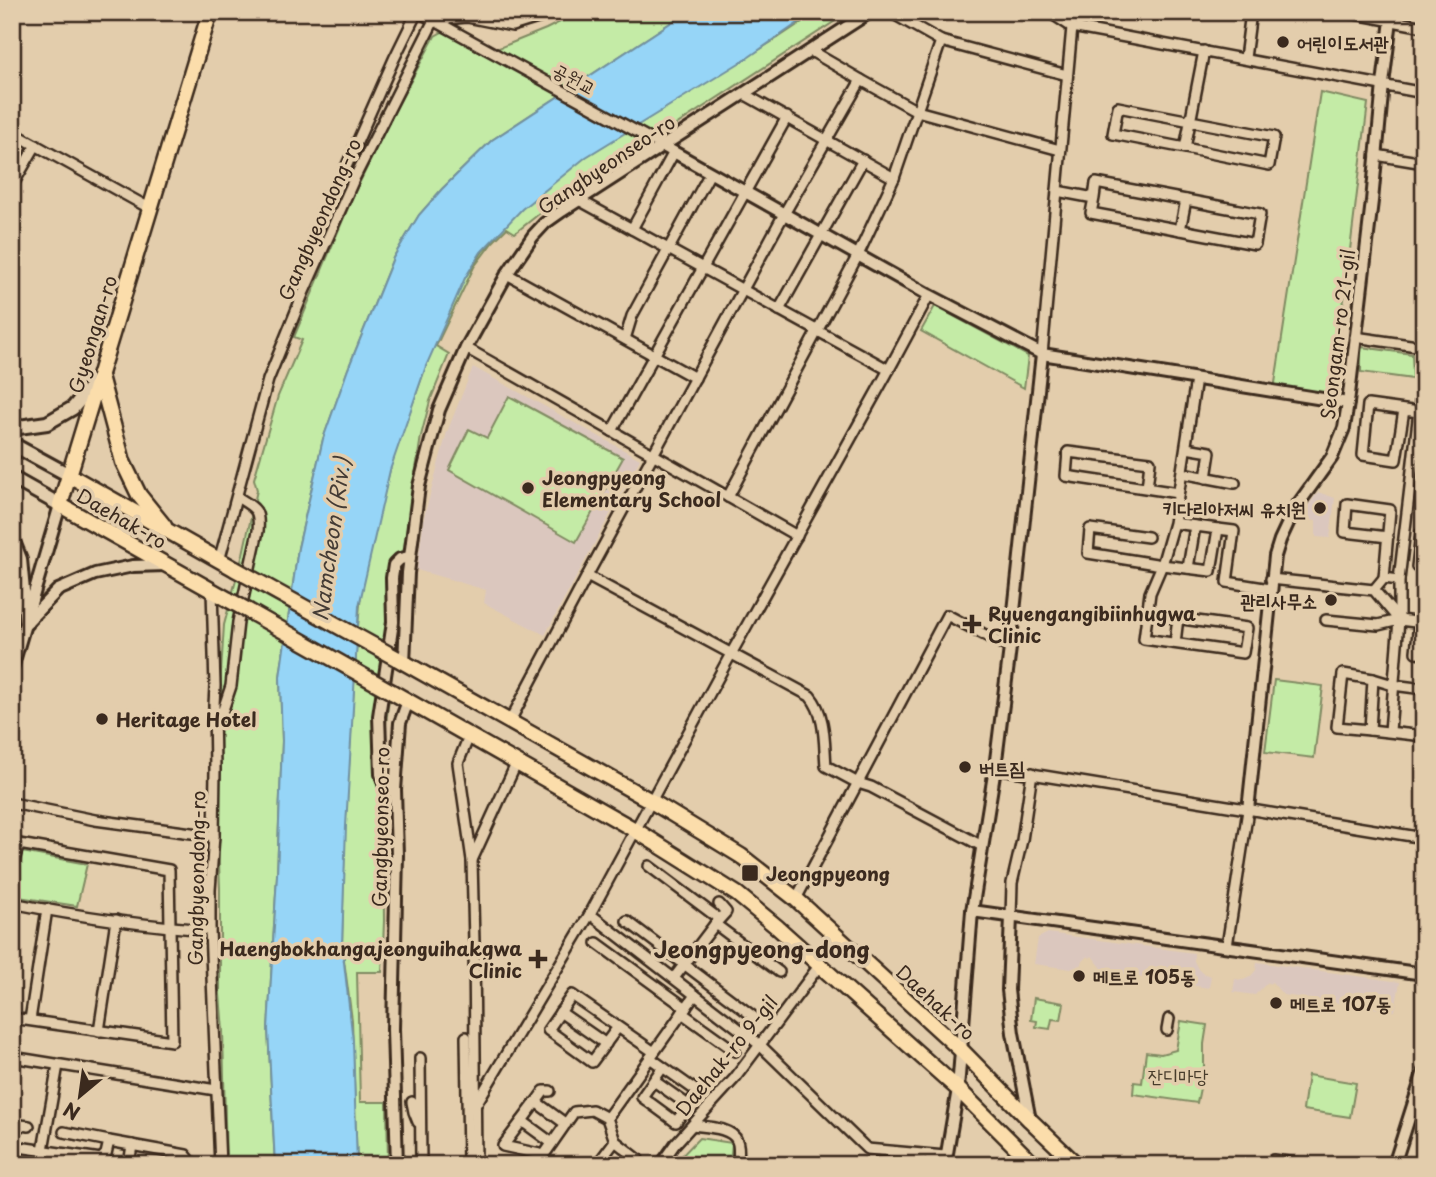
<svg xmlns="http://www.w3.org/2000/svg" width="1436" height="1177" viewBox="0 0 1436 1177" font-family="'Playpen Sans','Poor Story',sans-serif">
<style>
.built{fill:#dbc7be}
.green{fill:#c4eba6;stroke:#808a62;stroke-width:2}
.water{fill:#96d5f7;stroke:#7291a0;stroke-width:2}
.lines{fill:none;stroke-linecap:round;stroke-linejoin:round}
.minor-casing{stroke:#3b2a1e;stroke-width:14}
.tertiary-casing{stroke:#3b2a1e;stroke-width:16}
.secondary-casing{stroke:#3b2a1e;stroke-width:18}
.primary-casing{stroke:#3b2a1e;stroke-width:19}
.minor{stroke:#e3cdac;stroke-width:9}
.tertiary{stroke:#e3cdac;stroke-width:10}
.secondary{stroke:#e3cdac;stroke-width:12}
.primary{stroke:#fbddab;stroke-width:14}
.primary-bridge-casing{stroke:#3b2a1e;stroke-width:19;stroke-linecap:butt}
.primary-bridge{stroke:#fbddab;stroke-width:14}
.poi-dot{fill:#3b2a1e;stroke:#e3cdac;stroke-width:2.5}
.labels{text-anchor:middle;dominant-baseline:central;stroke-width:7;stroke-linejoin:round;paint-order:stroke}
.poi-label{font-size:19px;font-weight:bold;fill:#3b2a1e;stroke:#e3cdac;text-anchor:start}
.street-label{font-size:19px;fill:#3b2a1e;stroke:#e3cdac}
.park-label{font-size:19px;fill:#493d2c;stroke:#e3cdac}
.water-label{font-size:21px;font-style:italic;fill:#443b34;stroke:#e3cdac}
.quarter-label{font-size:23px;font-weight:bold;fill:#3b2a1e;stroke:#e3cdac}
</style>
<rect width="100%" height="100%" fill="#e3cdac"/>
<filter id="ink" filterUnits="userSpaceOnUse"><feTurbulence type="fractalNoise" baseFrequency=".0143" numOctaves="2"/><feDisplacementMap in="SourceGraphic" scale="14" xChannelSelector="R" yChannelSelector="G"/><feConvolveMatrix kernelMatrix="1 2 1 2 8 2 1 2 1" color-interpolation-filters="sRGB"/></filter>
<g filter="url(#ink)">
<g class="built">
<polygon points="473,367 640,459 545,635 484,603 486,590 417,570 424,517 447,432"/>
<polygon points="1318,492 1335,498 1330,538 1316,537 1316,521 1299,518"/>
<polygon points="1048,933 1194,953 1194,961 1198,969 1202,973 1211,976 1209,988 1105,972 1092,956 1090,958 1088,956 1081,962 1082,964 1071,969 1034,964 1038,938"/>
<polygon points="1257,962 1400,982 1395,1011 1283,995 1272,982 1269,984 1268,982 1255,995 1233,992 1235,979 1243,980 1250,977 1256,970"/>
</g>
<g class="green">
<polygon points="580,12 687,12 492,140 442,189 419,215 393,258 348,369 323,439 298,548 280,677 282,741 277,875 268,1029 275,1165 226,1165 223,1031 220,994 220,888 218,839 219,782 218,741 220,688 224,625 243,554 257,490 254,479 278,396 302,340 294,337 352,198 393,114 435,36 444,31 484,54 546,29"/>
<polygon points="817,12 849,12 636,151 559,198 515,233 507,228 492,243 474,267 436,346 449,354 430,401 421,436 399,581 396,638 385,733 383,819 384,921 382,972 357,972 360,1102 387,1102 388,1165 357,1165 352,1020 342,945 345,833 357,637 361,594 376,525 392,462 430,355 463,281 483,251 515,214 574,164 778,38"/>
<polygon points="1320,92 1368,103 1331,405 1273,396"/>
<polygon points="935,306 1028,356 1024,388 921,331"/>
<polygon points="1361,347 1412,354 1413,379 1361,372"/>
<polygon points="509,396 623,458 576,542 449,470 469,429 487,438"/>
<polygon points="1274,680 1323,686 1314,758 1265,752"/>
<polygon points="22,852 87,864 77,906 12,896 12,888"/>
<polygon points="1034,998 1064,1003 1061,1020 1052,1019 1050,1029 1036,1027 1037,1021 1031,1020"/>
<polygon points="1181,1021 1207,1025 1204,1044 1204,1068 1197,1103 1133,1094 1134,1082 1142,1083 1146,1052 1161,1054 1176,1050"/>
<polygon points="1308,1075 1356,1083 1350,1117 1303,1110"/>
<polygon points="699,1138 732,1143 730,1165 673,1165"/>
</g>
<polygon class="water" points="687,12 814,12 749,57 586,157 522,209 481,252 465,278 426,366 390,470 359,606 346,826 342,945 353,1041 357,1165 275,1165 268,1029 277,875 282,741 280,677 298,548 323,439 348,369 393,258 419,215 442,189 492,140"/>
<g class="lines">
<defs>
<g id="minor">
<polyline points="419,12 663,146"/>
<polyline points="890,12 941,41"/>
<polyline points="1049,12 1072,27 1424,93"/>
<polyline points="1345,12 1424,27"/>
<polyline points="1245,58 1251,12"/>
<polyline points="861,80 917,111 1060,150"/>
<polyline points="744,94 894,178"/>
<polyline points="12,132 151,209"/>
<polyline points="1185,148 1269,165 1274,137 1118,107 1113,134 1185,148 1204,51"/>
<polyline points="1376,155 1424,163"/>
<polyline points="12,186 36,145"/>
<polyline points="1057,191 1094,198 1091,213 1255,244 1260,214 1096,183 1094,198"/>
<polyline points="579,200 889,370"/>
<polyline points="632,229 674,152"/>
<polyline points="1180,230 1186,200"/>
<polyline points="317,260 315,242 319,228 394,59 417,12"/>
<polyline points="507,274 695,378"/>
<polyline points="779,310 863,160"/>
<polyline points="1355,337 1424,347"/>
<polyline points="625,339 632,316 710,173"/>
<polyline points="466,348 797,536"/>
<polyline points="1042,354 1072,27"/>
<polyline points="1404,410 1396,460 1363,455 1368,405 1419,412"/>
<polyline points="612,431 787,117"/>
<polyline points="1186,448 1210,452 1206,478"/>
<polyline points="1182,473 1235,483"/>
<polyline points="1147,488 1150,462 1068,452 1066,476 1178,493"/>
<polyline points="728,497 858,255 894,178 941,41 1067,75"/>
<polyline points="1174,523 1218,529 1211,571 1162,565 1174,523 1196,379"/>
<polyline points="1218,529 1234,531 1227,582 1270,589"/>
<polyline points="1421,533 1417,567 1424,568"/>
<polyline points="219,561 268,380 303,294 355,177 434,20 467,17 512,26 557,12"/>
<polyline points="1188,568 1195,526"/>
<path d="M587 576 810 696C826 715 824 743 826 766L858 783 871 787 982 846"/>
<polyline points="1384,578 1390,510 1347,504 1345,532 1388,537"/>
<polyline points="1271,579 1374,590 1399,620 1424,623"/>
<polyline points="1399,580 1424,369"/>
<polyline points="1374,590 1384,578 1399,580 1399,620 1390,731"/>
<polyline points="212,591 215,686 214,705 215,769 214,836 210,890 210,930 220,1165"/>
<polyline points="1147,614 1247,628 1243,653 1144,639 1150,593 1162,565 1088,553 1090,529 1148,537"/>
<polyline points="1326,620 1378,625 1399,620"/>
<polyline points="1419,622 1416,652 1424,654"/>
<polyline points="1175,643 1178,618"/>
<polyline points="1424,689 1393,685 1373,679 1370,730 1424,736"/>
<polyline points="510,721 587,576 784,214 861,80 811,51"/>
<path d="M215 723 223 710 231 686 238 622 258 531C260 509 255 508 237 497"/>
<polyline points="1370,730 1337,727 1343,674 1373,679"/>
<polyline points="469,736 458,763 472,860"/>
<polyline points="1422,736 1424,722"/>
<polyline points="995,768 1424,838"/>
<polyline points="12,803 95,820 214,836"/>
<polyline points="649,866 718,918 715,924"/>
<polyline points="12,867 19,844 169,870 172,1041 12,1018"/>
<polyline points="796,899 947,615 1010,648"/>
<path d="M12 903C77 916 144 926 210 930"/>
<polyline points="590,914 760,1045 867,1149 945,1156"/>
<polyline points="1011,917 1012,883 1022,840 1032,773"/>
<polyline points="627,921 754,1017"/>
<polyline points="717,922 726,912 719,904"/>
<polyline points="597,943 686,1008"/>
<polyline points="1227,946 1248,810"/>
<polyline points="674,978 715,924 779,972"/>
<polyline points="560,1012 606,1044"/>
<polyline points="682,1013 735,1051"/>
<polyline points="30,1020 47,909"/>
<polyline points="618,1027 592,1062 548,1030 572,995 654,1052"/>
<polyline points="1167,1030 1169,1019"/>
<polyline points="99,1031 116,920"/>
<polyline points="466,1037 467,1097"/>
<polyline points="12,1057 216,1090"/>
<polyline points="420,1058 421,1165"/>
<polyline points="650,1058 698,1092 676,1122 642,1097 663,1067"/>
<polyline points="654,1081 688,1105"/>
<polyline points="412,1102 414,1112 418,1122"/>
<polyline points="536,1102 544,1091 550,1091"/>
<polyline points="475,1106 591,912 726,663 886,375 929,295"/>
<polyline points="607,1118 695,995"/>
<polyline points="522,1121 552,1143"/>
<polyline points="12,1124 29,1126"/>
<polyline points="566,1124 536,1102 503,1146 544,1155 574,1112 592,1110 607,1118 615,1141 638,1159 634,1165"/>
<path d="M693 1125C705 1127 732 1127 737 1141 740 1147 738 1158 738 1165"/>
<polyline points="64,1132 109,1141"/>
<polyline points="12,1146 101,1159 108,1165"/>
<polyline points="43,1150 58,1065"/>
<polyline points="101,1159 106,1154 109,1141 186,1155 194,1165"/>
<polyline points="1273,1160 1308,1165"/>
<polyline points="468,1163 467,1097 475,1097"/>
<polyline points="129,1165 132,1145"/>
<polyline points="476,1165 474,943 472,860 517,762"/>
<polyline points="597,1165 615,1141"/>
<polyline points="660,1165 675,1144 735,1078 819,966"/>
</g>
<g id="tertiary">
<polyline points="663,146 929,295 1042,354 1010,648 995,768 972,911 958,1089 945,1165"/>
<polyline points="1042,354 1348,403"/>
<polyline points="28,621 58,590 95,574 133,566 166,565"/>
<polyline points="404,663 408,573 419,486 439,410 466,348 507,274 533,236 545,223 562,211 870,12"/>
<polyline points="12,668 60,505"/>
<polyline points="395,790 389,790 385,787 381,774 379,716 393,622 392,578 394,565 400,559 410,557"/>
<polyline points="1248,810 1275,556 1280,540 1294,510 1332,457 1344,428 1348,403 1372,201 1383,84 1392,12"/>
<polyline points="972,911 1424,974"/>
<polyline points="1011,917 1008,990 1013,1033 1030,1120"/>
<polyline points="397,1165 393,1029 397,855 395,790 400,723 408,701"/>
<polyline points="1394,1165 1424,1071"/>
</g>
<g id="secondary">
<polyline points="12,428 47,423 73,408 97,379"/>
<polyline points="12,444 69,475"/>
<polyline points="12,478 60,505"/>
<polyline points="12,539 20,559 26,623"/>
</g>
<g id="primary">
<polyline points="210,12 60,505 229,600"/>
<polyline points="100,376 123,462 139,495 164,526"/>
<polyline points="69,475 235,569"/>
<polyline points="396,658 651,801 741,856 796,899 962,1051 1030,1120 1077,1165"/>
<polyline points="392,692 635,830 737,894 777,927 958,1089 1034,1165"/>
</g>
</defs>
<use href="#minor" class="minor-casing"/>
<use href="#tertiary" class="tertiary-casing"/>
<use href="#secondary" class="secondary-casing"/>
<use href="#primary" class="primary-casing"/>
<use href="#minor" class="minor"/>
<use href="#tertiary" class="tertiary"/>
<use href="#secondary" class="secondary"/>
<use href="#primary" class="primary"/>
<defs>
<g id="primary-bridge">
<polyline points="235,569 396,658"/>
<polyline points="229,600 392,692"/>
</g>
</defs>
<use href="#primary-bridge" class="primary-bridge-casing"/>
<use href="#primary-bridge" class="primary-bridge"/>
</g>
</g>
<g class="poi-dot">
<circle cx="1283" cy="42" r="7"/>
<circle cx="528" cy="488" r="7"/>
<circle cx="1320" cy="508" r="7"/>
<circle cx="1331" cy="600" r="7"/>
<path d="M968.5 613.5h7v7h7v7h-7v7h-7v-7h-7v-7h7z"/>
<circle cx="102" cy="719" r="7"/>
<circle cx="965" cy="767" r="7"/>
<rect x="741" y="864" width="18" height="18" rx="3.5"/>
<path d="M534.5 948.5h7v7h7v7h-7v7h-7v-7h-7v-7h7z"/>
<circle cx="1079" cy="976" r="7"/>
<circle cx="1276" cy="1003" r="7"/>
</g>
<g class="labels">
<g class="poi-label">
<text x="1297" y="42">어린이도서관</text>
<text x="542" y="477">Jeongpyeong<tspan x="542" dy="22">Elementary School</tspan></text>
<text x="1306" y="508" text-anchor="end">키다리아저씨 유치원</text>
<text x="1317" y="600" text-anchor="end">관리사무소</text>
<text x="988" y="613">Ryuengangibiinhugwa<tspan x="988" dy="22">Clinic</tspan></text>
<text x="116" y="719">Heritage Hotel</text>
<text x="979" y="767">버트짐</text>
<text x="766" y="873">Jeongpyeong</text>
<text x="522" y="948" text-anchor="end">Haengbokhangajeonguihakgwa<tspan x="522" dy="22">Clinic</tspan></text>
<text x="1093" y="976">메트로 105동</text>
<text x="1290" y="1003">메트로 107동</text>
</g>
<g class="street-label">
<text transform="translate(575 78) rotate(29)">공원교</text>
<text transform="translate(606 164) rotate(-34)">Gangbyeonseo-ro</text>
<text transform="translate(319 219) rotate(-66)">Gangbyeondong-ro</text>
<text transform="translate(92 334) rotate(-73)">Gyeongan-ro</text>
<text transform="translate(1337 334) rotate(-83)">Seongam-ro 21-gil</text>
<text transform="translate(122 518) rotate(30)">Daehak-ro</text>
<text transform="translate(380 827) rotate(-89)">Gangbyeonseo-ro</text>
<text transform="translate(196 878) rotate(-89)">Gangbyeondong-ro</text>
<text transform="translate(936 1002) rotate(43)">Daehak-ro</text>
<text transform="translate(726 1055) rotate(-51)">Daehak-ro 9-gil</text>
</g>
<g class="park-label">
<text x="1178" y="1075">잔디마당</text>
</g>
<g class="water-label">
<text transform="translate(330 539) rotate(-82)">Namcheon (Riv.)</text>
</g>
<g class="quarter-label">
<text x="762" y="948">Jeongpyeong-dong</text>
</g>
</g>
<rect width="1436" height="1177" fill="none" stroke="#e3cdac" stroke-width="42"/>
<rect x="21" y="21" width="1394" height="1135" fill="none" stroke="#3b2a1e" stroke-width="2.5" filter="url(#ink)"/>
<g transform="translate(80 1096) rotate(209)" stroke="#e3cdac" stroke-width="5" paint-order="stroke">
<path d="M0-5L12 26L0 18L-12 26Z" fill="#3b2a1e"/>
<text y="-10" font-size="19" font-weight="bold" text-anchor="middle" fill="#3b2a1e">N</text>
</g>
</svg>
